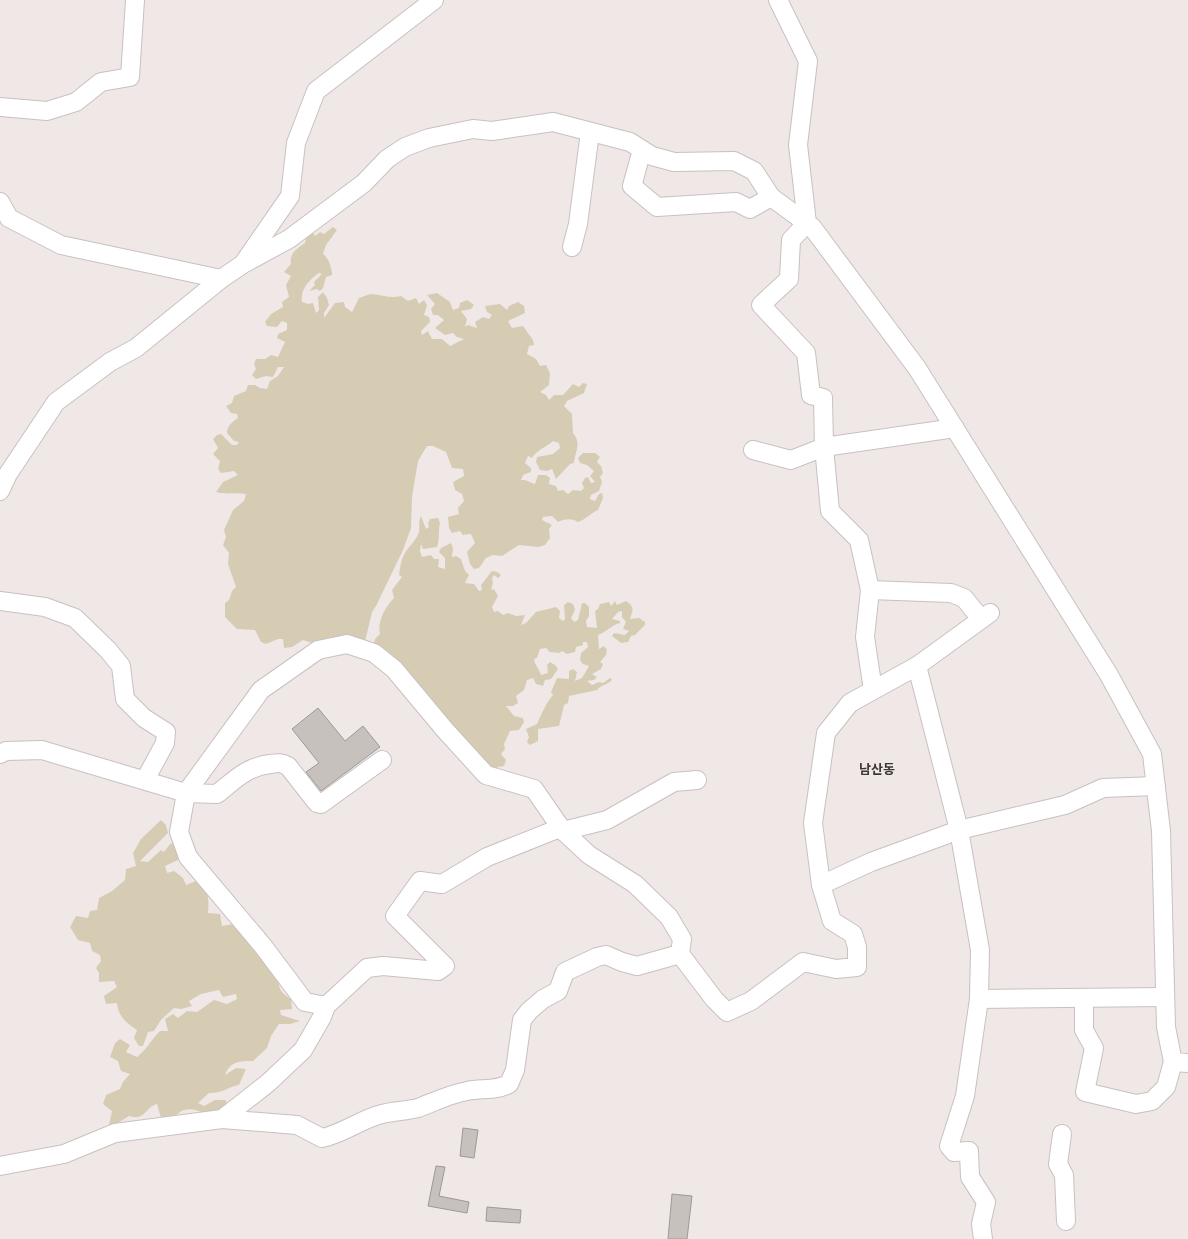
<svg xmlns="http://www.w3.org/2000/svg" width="1188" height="1239" viewBox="0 0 1188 1239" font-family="Merriweather,'Noto Sans KR',serif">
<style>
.green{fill:#d6ccb4}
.building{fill:#c7c1bd;stroke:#9e9995}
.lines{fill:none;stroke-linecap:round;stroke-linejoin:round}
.minor-casing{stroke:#c8c1c0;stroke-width:20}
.minor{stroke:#fff;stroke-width:18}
.labels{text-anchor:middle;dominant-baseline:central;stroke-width:3;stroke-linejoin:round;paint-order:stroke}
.quarter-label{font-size:13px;font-weight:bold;fill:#3d3737;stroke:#f0e8e7}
</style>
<rect width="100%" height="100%" fill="#f0e8e7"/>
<g class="green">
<path d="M333 227 337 230 326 245 323 254C329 258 332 269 332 275L326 277 323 288 320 291 317 289 309 291 315 285 314 282 322 274 319 273C309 280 300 289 302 302L308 304 313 303 316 313 319 310 318 297 323 292 327 298 329 305 324 313V318L335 303 344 302 345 307 352 312 359 298C363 297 368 294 372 294 382 295 391 299 401 296L408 301 416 298 419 304 424 300 427 305 424 315 429 317 430 322 421 331 422 335 428 331 432 339H442L450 346 464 339 457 337 453 333 445 335 435 328 444 320 438 315H433L431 309 435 304 427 295 437 293 450 302 453 310 459 308 460 303 467 300 474 305 471 309 461 311 467 319 465 327 468 325 477 328 475 322 483 317 489 319 492 315 487 312 485 306 500 304 507 310 509 306 518 302 524 306 525 313 508 321 512 328 523 326 533 340 534 345 529 346 527 354 536 359 540 366 546 365 550 373 549 385 540 392 546 395 549 400 554 395H563L573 384 579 387 583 383 587 384 584 393 567 401 564 406 572 414 573 433C582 444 575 451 574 463L570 464 556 479 552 469 547 471 540 470 536 462 537 457 553 454 560 448 559 443 553 441C546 447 537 450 532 458L528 456 525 463 531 468V472L523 475 521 480H525L535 484 538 475H546L550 478 549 484 556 486 558 491 563 490 568 494 573 490 581 491 584 488 582 483 585 478 588 477 591 483 595 482 590 476 594 471 587 465 580 463 578 458 583 453H595L600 457 597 462 601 466 603 473 600 477 602 482 599 491 591 495 590 499 595 501 599 494 602 493 603 498 598 510C591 513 585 520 578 522 571 518 565 519 558 522L552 516 543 517 542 520 552 525 549 529 550 538 545 545 538 547 519 545 502 556 493 555 486 558 479 568 474 569 470 564 467 552 475 543 471 534 463 535 460 531 452 533 449 528 448 517 459 514 458 508 464 501 462 494 455 490 453 482 464 476 463 469 452 468 446 452 433 446H427L418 461 412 497 411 528 403 550 376 606 372 612 365 642H341L331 637 315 644 303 640 292 647 284 648 283 639H278L266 644 261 642 255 630 237 629 225 617V603L229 600 232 591 236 587 228 564 229 553 223 545 226 537 224 530 233 510 244 501 246 494C235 492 227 495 216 492L223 482 238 475 234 471 221 473 218 469 220 461 213 454 218 448 213 439 217 435 221 434 232 445H237L239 442 234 441 227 433C227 426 232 422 238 418L237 414 231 413 226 406 232 403 234 396 246 391 248 385H255L260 388 267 389 270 381 278 376 284 367H278L273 377 266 376 256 379 252 375 256 369 254 364 256 359H265L271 355 278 357 285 342 277 338 278 334 287 330V323L282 321 277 327 267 326 265 322 271 314 283 307 282 302 289 297 286 285 291 276 284 272 291 264C289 253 297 249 305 243L307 235 313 233 315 236 320 232 324 234Z"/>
<path d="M421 516 426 529 429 527 428 523 430 519 438 518 440 523C438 531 440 539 437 547L423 549 421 544 420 551 422 557 431 555 434 559H439L438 567 445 569V558L439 552 441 548 451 543 453 548 452 557 456 556 461 559 465 571 469 575 465 583 474 584 479 591 482 590 481 585 492 571 497 572 501 575 498 578 494 575 492 578 493 583 491 590 494 589 498 596 492 607 494 612 498 611 503 615 508 613 516 616 525 615 521 625 526 623 536 612 556 607 560 611 559 618 563 621 565 619 564 605 568 602 573 604 575 610 571 618 574 622 578 620 582 603H585L589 607V616L586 621 587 627 597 628 595 611 598 609 600 604 609 602 611 606 615 601 617 605 626 601C635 607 633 610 630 619L639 618 645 622V625L635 635 631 636 628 642 621 643 612 636 614 633 625 635 629 631 623 629 626 622 622 617V611L618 612 612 619 620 621V623C612 625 606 632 598 635L599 649 604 646 607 650 606 655 600 662 603 664 601 669 592 674 597 677 594 680 587 681 592 685 599 682 603 683 610 678 612 680C607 685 601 685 597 690L569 696 568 703 564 705 559 726 538 729V741L530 745 527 742 529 737 526 729 537 724C540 717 547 701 553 695L551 692 557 678 569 679V671L573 669 577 672 575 681 582 678 589 666 583 664 580 660 581 653 588 647 587 642H583V645L576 647 575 652 567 654 562 651 559 653 550 652 546 648 540 649 537 658 534 659C535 666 539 668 541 675L548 673 547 665 550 662 555 665 558 669 551 679 545 680 543 686 536 684 533 678 527 680 524 690 516 696 518 703 513 706H506L514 716 523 718 524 722 519 730 510 731 504 744 505 749 501 754 506 760 504 766 498 767 495 770 489 772 373 647 375 639 380 634C377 622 385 607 394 598L392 590 402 577 399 575C400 568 401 559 405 553 409 546 416 541 419 532 420 526 418 522 421 516Z"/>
<path d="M161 820 166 825 168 833 140 861 148 862 161 850 164 852 170 844 176 842 180 854 178 860 165 866 167 873 174 871 183 878 186 885 196 881C209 889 209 898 208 913L220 914 222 926 233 924 279 979C278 990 282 994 291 999L292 1009 280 1010 281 1015 300 1021 290 1024H279L271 1036 267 1048 253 1061C240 1061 230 1061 225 1075L236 1068 246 1069 239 1085C225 1088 224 1093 209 1093L198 1103 204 1106 215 1100H226V1107C204 1123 203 1106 184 1110 180 1111 177 1115 173 1117 170 1118 165 1118 161 1118L157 1104C145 1107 146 1121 129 1116L116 1124 109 1125 112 1111 103 1104 106 1095 120 1089 123 1082 130 1074 121 1071 118 1061 110 1057 115 1043 120 1039 130 1045 126 1052 137 1057C147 1049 151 1040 160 1031H168L165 1019 173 1014 178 1018 187 1011 197 1012 214 1000 227 1004 237 999 236 994 223 997 219 990 201 994 189 1001 192 1006 181 1009 174 1008 161 1020 154 1031 148 1032 143 1046H139L134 1038 137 1030C127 1024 118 1016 117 1003L106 1004 104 996 117 987 114 981 99 982V973L96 968 101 961 100 955 92 951 90 943 78 940 70 927 76 916 88 918 90 911 97 910 99 898 112 891 125 880 126 869 136 866 133 853 141 839Z"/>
</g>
<g class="building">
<polygon points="318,708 345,741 363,726 380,747 321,791 306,772 319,763 292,729"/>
<polygon points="463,1128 478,1130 474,1158 460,1156"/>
<polygon points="436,1166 445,1167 439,1196 469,1202 467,1213 428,1206"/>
<polygon points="672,1194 692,1196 687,1239 668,1239"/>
<polygon points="487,1207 521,1210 520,1223 486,1221"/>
</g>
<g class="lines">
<defs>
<g id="minor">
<polyline points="778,0 808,61 798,145 807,223 791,240 789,279 761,305 806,353 811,395 823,398 824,447 830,511 859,540 870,590 865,637 873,690"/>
<polyline points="0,107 47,111 76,102 101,82 130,77 135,0"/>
<polyline points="642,150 632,186 657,207 736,202 750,209 771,197"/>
<polyline points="0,202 9,218 61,245 221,279"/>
<polyline points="572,247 578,224 590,132"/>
<polyline points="245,261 290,196 296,143 316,91 434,0"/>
<polyline points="753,450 791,460 824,447 955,428"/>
<polyline points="0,491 8,474 56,402 110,362 136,348 221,279 243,264 289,239 364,183 387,159 405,147 429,138 473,129 492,131 553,122 630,142 652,156 674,162 734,161 754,171 771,197 812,227 917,368 1109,675 1152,754 1161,831 1166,1027 1173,1062 1188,1063"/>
<polyline points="870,590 951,593 964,598 981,619"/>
<polyline points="0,601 45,607 75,618 108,650 121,666 125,699 144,718 166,732 165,743 145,780"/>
<polyline points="917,666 959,830 980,950 979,999 965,1096 949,1146 954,1152 969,1151 970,1177 986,1202 981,1224 983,1239"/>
<path d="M0 754 6 751 42 750 186 793 217 794C235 780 246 767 270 764 277 763 281 762 288 766L317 803 321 804 382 760"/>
<polyline points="821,885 871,862 959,830 1065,805 1103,788 1156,786"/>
<polyline points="1084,998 1084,1030 1094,1048 1085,1092 1136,1104 1152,1101 1166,1087 1173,1062"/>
<polyline points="979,999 1165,997"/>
<polyline points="326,1006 305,1002 263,946 188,857 179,832 186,793 261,690 318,650 347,644 374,653 394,669 445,730 486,775 534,789 563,831 607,820 674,782 697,780"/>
<path d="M222 1119 297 1125 322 1138C343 1134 361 1119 382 1114 393 1111 406 1111 418 1108 434 1102 450 1094 467 1091 482 1088 495 1091 509 1084L515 1070 522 1020 529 1011 543 999 558 991 565 972 597 957 606 955 622 962 637 966 680 954"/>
<polyline points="1062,1134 1058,1164 1064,1175 1066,1221"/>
<polyline points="0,1166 64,1154 115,1133 222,1119 268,1083 303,1050 322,1017 326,1006 367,968 383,966 438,971 445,966 395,916 420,881 442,884 487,857 560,828 589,855 635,884 669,917 682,939 680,954 714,999 727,1012 751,1001 803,962 836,969 857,967 857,947 853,934 832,921 821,885 813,823 826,733 850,703 917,666 990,613"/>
</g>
</defs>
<use href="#minor" class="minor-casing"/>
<use href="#minor" class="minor"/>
</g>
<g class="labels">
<g class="quarter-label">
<text x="877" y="769">남산동</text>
</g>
</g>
</svg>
